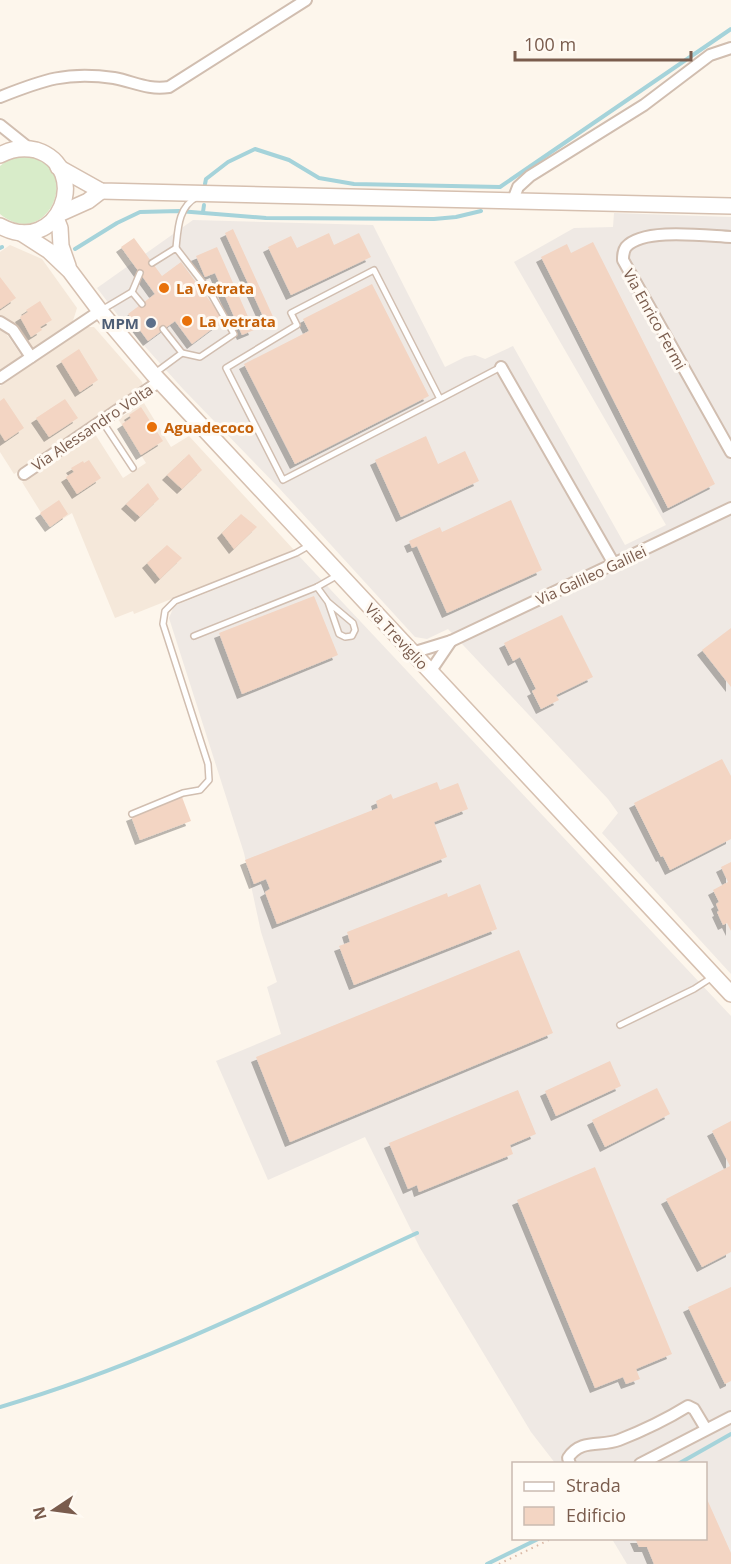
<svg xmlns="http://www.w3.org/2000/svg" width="731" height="1564" viewBox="0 0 731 1564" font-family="'Open Sans',sans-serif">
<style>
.residential{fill:#f5e8da}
.industrial{fill:#efe9e4}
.green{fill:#d8ecc9}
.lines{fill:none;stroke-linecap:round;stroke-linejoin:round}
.stream{stroke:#a5d3da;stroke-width:4}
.building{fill:#f3d5c3;filter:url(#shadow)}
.lane-casing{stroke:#d1beb0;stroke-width:8}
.street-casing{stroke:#d1beb0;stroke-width:14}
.secondary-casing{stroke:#d6c0b0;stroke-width:18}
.path{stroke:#d9b8a5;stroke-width:2;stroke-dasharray:1.5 4.5;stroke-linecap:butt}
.lane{stroke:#fff;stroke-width:5}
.street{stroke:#fff;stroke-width:10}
.secondary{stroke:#fff;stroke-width:15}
.food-dot{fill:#e8710a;stroke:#fffaf3;stroke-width:2}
.service-dot{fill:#5c6f8a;stroke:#fffaf3;stroke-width:2}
.labels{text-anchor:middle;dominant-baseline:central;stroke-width:6;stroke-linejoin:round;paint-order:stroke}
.food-label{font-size:15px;font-weight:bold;fill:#c56008;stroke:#fffaf3;text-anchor:start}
.street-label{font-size:15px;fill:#7a5c4d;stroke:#fffaf3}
.service-label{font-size:15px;font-weight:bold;fill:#4e5e75;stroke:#fffaf3;text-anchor:end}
</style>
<defs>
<filter id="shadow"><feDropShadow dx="-5" dy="5" stdDeviation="0" flood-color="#0004"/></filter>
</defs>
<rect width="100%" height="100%" fill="#fdf6ec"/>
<g class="residential">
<polygon points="10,245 42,259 77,308 71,327 32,351 0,319 0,252"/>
<polygon points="87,327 94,327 142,382 143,387 139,394 14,474 0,452 0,386"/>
<polygon points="0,329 5,332 21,355 20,359 0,373"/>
<polygon points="144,403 171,447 189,436 294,550 134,614 133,611 115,618 72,513 50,527 22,482 95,434 123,478 146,463 118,419"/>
</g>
<g class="industrial">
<polygon points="614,213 731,217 731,974 602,833 618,813 608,799 448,629 427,639 415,637 279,488 183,389 123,322 97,288 193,220 373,225 445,367 465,357 475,355 485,359 513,346 625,545 666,525 514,262 574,228 613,227"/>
<polygon points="299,556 731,1016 731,1564 627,1564 612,1539 706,1538 706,1464 555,1463 531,1432 420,1248 365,1137 268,1180 216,1061 281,1034 267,987 277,982 261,932 244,853 169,618 174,606"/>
</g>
<path class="green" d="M19 156C88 156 50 255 0 214V166L9 159Z"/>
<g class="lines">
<g class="stream">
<polyline points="205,184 206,179 228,162 255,149 289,160 319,178 354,184 500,187 731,29"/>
<polyline points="203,212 204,205"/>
<polyline points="0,248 2,247"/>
<polyline points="75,249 117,223 140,212 179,211 266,218 434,219 456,217 481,211"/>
<path d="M0 1407C145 1365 280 1296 417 1233"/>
<polyline points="678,1464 731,1434"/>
<polyline points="487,1564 540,1538"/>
</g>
</g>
<g class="building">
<polygon points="233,229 275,321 267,325 225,233"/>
<polygon points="329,233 334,245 359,233 371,257 291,295 268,247 291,236 297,248"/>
<polygon points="134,238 162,276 181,262 224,320 192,344 175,321 148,341 128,314 155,294 121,247"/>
<polygon points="593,242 715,484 668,508 541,257 567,244 571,253"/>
<polygon points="217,247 254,330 242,335 215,273 205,277 196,256"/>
<polygon points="0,277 16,298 0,309"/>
<polygon points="372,284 429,396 295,464 244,364 309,331 303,319"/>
<polygon points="40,301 52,320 40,327 42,330 31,337 20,317 28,312 26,310"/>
<polygon points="79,349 98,380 80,392 61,361"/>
<polygon points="4,398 24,428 5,441 0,433 0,401"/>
<polygon points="65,399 78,418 49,437 36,418"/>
<polygon points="141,407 163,441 141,455 122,424 131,418 129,415"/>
<polygon points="426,436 438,464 465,451 479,481 401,517 375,460"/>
<polygon points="189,454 202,470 182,489 167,475"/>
<polygon points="89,460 101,478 77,494 66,477 74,472 71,468 83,461 84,463"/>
<polygon points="148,483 159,499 140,517 126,504"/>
<polygon points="59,500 68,514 50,527 40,513"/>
<polygon points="511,500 542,570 447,613 417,546 412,548 409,541 440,527 442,532"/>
<polygon points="241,514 257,527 234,549 222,533"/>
<polygon points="167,545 182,558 160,579 147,563"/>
<polygon points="314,596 338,655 242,694 219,633"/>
<polygon points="562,615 593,677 556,695 559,700 541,709 532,691 536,689 520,657 513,661 504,643"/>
<polygon points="731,628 731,687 702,650"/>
<polygon points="722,759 731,776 731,839 670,870 663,856 661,857 634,803"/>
<polygon points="437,782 440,790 458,783 468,809 434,822 447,857 277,924 265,892 270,889 266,879 254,884 245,860 378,808 376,801 391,794 393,799"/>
<polygon points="182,797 191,821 140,840 131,816"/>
<polygon points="731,862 731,931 727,923 723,925 717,912 719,911 716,904 719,902 713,890 728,882 721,867"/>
<polygon points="480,884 497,929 354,985 339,946 350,942 347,932 447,893 448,897"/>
<polygon points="519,950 553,1033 290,1142 256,1057"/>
<polygon points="610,1061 621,1086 556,1116 545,1091"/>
<polygon points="657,1088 670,1114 605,1147 592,1120"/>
<polygon points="518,1090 536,1134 510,1145 513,1154 419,1192 417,1185 408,1189 389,1143"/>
<polygon points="731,1121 731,1252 702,1267 666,1199 730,1166 712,1131"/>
<polygon points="595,1167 672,1354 636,1369 640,1379 626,1384 623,1377 595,1388 517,1200"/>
<polygon points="731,1287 731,1381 725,1384 688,1307"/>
<polygon points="706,1497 731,1553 731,1564 654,1564 647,1547 639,1547 635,1538 706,1538"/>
</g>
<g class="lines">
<defs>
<g id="lane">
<path d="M176 248C178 229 178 207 197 197"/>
<polyline points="152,263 176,248 210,292 234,334 200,357 182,353"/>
<polyline points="132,292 140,273"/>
<polyline points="100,311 132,292 142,304"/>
<polyline points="155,373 182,353 163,329"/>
<polyline points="440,399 283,480 226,368 297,325 291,313 374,270 440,399 501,367"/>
<polyline points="102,421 133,468"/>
<polyline points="317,587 328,602 339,634 345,637 352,636 355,630 353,623 328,602"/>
<polyline points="194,636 317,587 338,575"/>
<polyline points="132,814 183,793 200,790 209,780 208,764 163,624 165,611 175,601 296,553 310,545"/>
<polyline points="620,1025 694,989 714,976"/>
</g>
<g id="street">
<path d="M0 97C43 80 67 71 114 78 135 82 147 90 169 87L306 0"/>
<polyline points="0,125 30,149"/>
<polyline points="513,200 518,187 530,176 644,105 710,55 731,48"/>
<path d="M731 237C707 236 643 227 626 247 623 251 623 255 623 260L731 452"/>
<polyline points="0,322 13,330 31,357"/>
<polyline points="501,367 614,564"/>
<polyline points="0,378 100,311"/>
<polyline points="24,474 160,381"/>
<polyline points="412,653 451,641 731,508"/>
<polyline points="430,672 451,641"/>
<path d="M570 1464 568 1458C581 1438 601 1447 619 1440 642 1431 667 1419 688 1406L694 1409 706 1429"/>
<polyline points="640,1464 731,1417"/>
</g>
<g id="secondary">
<path d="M0 155C11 149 23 147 36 150 93 168 59 258 0 226"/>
<polyline points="58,167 101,191 731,206"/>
<polyline points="59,214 88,201 101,191"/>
<polyline points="56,218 60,228 61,246 68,266"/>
<polyline points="21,233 49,251 70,271 100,311 153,374 731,994"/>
</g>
</defs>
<use href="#lane" class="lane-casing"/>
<use href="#street" class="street-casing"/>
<use href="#secondary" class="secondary-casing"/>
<polyline class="path" points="499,1564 553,1538"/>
<use href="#lane" class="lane"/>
<use href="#street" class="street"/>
<use href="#secondary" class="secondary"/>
</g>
<g class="food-dot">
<circle cx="164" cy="288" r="6"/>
<circle cx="187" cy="321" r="6"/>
<circle cx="152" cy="427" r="6"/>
</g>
<circle class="service-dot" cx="151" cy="323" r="6"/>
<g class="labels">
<g class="food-label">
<text x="176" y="288">La Vetrata</text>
<text x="199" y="321">La vetrata</text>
<text x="164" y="427">Aguadecoco</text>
</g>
<g class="street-label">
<text transform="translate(655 319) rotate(61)">Via Enrico Fermi</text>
<text transform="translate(92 427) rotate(-34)">Via Alessandro Volta</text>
<text transform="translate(591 575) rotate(-25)">Via Galileo Galilei</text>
<text transform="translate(397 636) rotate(47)">Via Treviglio</text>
</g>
<g class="service-label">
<text x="139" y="323">MPM</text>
</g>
</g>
<rect x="512" y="1462" width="195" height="78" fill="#fffaf3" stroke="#cabbb1" stroke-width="1.5"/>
<rect x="524" y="1482" width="30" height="9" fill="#ffffff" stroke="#cabbb1" stroke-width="1.5"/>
<text x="566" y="1492" font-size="18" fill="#7a5c4d">Strada</text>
<rect x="524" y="1507" width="30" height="18" fill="#f3d5c3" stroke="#cabbb1" stroke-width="1.5"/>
<text x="566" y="1522" font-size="18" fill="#7a5c4d">Edificio</text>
<g transform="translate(54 1510) rotate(257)" stroke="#fffaf3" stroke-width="4.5" paint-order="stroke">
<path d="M0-4.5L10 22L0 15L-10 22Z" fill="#7a5c4d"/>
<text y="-9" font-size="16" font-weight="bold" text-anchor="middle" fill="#7a5c4d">N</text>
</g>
<path d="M515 51v9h176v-9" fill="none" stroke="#7a5c4d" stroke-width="3"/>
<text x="524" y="51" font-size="18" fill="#7a5c4d" stroke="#fffaf3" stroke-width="4.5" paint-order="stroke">100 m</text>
</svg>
